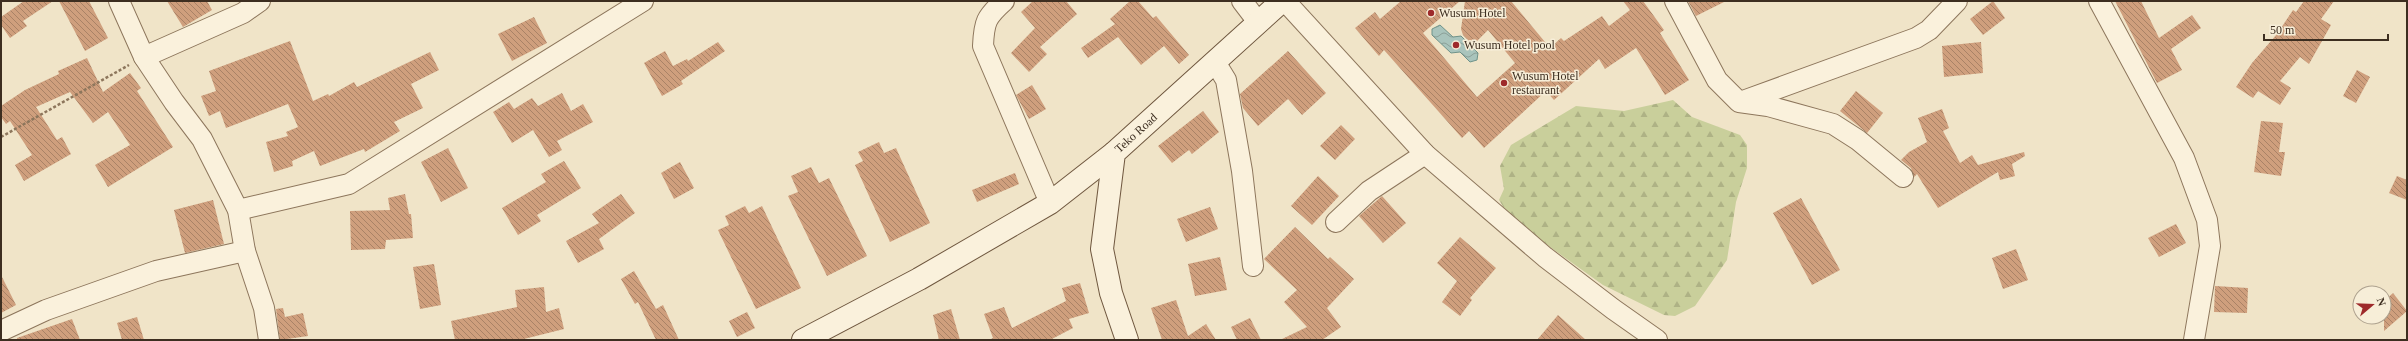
<svg xmlns="http://www.w3.org/2000/svg" width="2408" height="341" viewBox="0 0 2408 341" font-family="Georgia,serif">
<style>
.forest{fill:url(#forest-firs)}
.water{fill:url(#water-waves);stroke:#6f938a}
.building{fill:url(#building-back-hatch)}
.lines{fill:none;stroke-linecap:round;stroke-linejoin:round}
.street-casing{stroke:#8d765c;stroke-width:22}
.secondary-casing{stroke:#6f573f;stroke-width:24}
.path{stroke:#8d765c;stroke-width:2.5;stroke-dasharray:3 2;stroke-linecap:butt}
.street{stroke:#faf1dc;stroke-width:20}
.secondary{stroke:#faf1dc;stroke-width:22}
.poi-dot{fill:#9e2a2b;stroke:#f7eed8;stroke-width:1.5}
.labels{text-anchor:middle;dominant-baseline:central;stroke-width:3;stroke-linejoin:round;paint-order:stroke}
.poi-label{font-size:12px;fill:#3d2e20;stroke:#f7eed8;text-anchor:start}
.street-label{font-size:12px;fill:#3d2e20;stroke:#f7eed8}
</style>
<defs>
<pattern id="forest-firs" width="22" height="20" patternUnits="userSpaceOnUse"><rect width="22" height="20" fill="#c9cf9b"/><path d="M5 1l3.5 6h-7zM16 11l3.5 6h-7z" fill="#aeb285"/></pattern>
<pattern id="water-waves" width="16" height="10" patternUnits="userSpaceOnUse"><rect width="16" height="10" fill="#a9c4bc"/><path d="M0 5q4-4 8 0t8 0" fill="none" stroke="#8ba098"/></pattern>
<pattern id="building-back-hatch" width="6" height="6" patternUnits="userSpaceOnUse"><rect width="6" height="6" fill="#cf9f7d"/><path d="M-1 5l2 2M0 0l6 6M5-1l2 2" fill="none" stroke="#a98266"/></pattern>
</defs>
<rect width="100%" height="100%" fill="#f0e4c8"/>
<polygon class="forest" points="1673,100 1692,117 1740,135 1747,145 1747,168 1736,202 1727,260 1695,306 1675,316 1664,315 1603,285 1511,219 1499,200 1504,189 1500,166 1511,145 1576,106 1624,111"/>
<polygon class="water" points="1440,25 1453,37 1461,36 1478,53 1477,60 1470,62 1460,52 1451,53 1432,35 1432,29"/>
<g class="building">
<polygon points="24,1 53,1 23,21 27,26 10,38 1,25 1,17"/>
<polygon points="59,1 89,1 108,38 85,51"/>
<polygon points="167,1 207,1 212,10 183,27"/>
<polygon points="1033,1 1066,1 1077,14 1040,47 1047,54 1029,72 1011,53 1035,28 1021,12"/>
<polygon points="1130,1 1138,1 1153,18 1156,16 1189,55 1179,64 1164,46 1141,65 1118,37 1088,58 1081,48 1115,24 1110,19"/>
<polygon points="1401,1 1460,1 1423,33 1477,97 1515,63 1488,30 1473,45 1463,35 1461,29 1465,1 1511,1 1550,48 1561,38 1564,41 1602,16 1609,26 1630,10 1623,1 1643,1 1664,30 1660,33 1689,80 1665,95 1636,48 1605,69 1599,59 1554,100 1546,91 1484,148 1469,131 1462,138 1384,50 1379,56 1355,28 1375,12 1380,19"/>
<polygon points="1688,1 1726,1 1696,16"/>
<polygon points="1993,1 2005,18 1983,35 1970,19"/>
<polygon points="2115,1 2141,1 2159,38 2192,15 2201,28 2171,49 2182,70 2157,83"/>
<polygon points="2304,1 2334,1 2321,19 2331,25 2309,64 2300,57 2280,81 2291,88 2280,105 2258,91 2253,98 2236,87 2252,63 2277,34 2293,10 2296,12"/>
<polygon points="534,17 547,43 512,61 498,34"/>
<polygon points="290,41 313,101 328,94 329,96 354,82 357,87 430,52 439,70 411,84 423,108 394,122 400,131 365,152 364,149 320,166 314,151 292,161 293,166 274,172 266,142 288,136 286,132 298,127 288,104 226,128 220,111 209,116 201,96 216,91 209,71"/>
<polygon points="718,42 725,51 681,81 683,84 662,96 644,63 665,51 673,66 687,59 688,61"/>
<polygon points="1981,42 1983,73 1944,77 1942,46"/>
<polygon points="1288,51 1326,93 1302,115 1288,99 1258,126 1243,108 1240,94"/>
<polygon points="87,58 103,92 130,73 141,88 137,91 173,147 108,187 95,165 130,145 108,112 93,123 70,92 36,107 57,140 62,137 71,154 24,181 15,165 32,155 10,121 6,124 1,117 1,106 25,90 59,74 58,71"/>
<polygon points="2357,70 2370,77 2356,103 2343,96"/>
<polygon points="1032,85 1046,109 1029,119 1016,95"/>
<polygon points="1856,91 1883,113 1867,133 1840,111"/>
<polygon points="562,93 571,111 583,104 593,122 557,141 562,150 549,157 533,130 512,143 493,112 509,102 514,109 532,98 538,106"/>
<polygon points="1942,109 1949,128 1943,131 1960,163 1972,155 1978,165 2024,152 2025,156 2012,164 2015,176 2000,180 1998,172 1938,208 1917,174 1914,177 1911,168 1901,160 1909,152 1927,142 1918,118"/>
<polygon points="1203,111 1219,132 1192,154 1189,150 1172,163 1158,146"/>
<polygon points="2261,121 2283,123 2279,152 2285,152 2281,176 2254,172"/>
<polygon points="1341,125 1355,139 1335,160 1320,146"/>
<polygon points="879,142 884,153 896,148 930,223 890,242 855,165 863,161 858,152"/>
<polygon points="448,148 468,188 441,202 421,162"/>
<polygon points="564,161 581,188 537,215 541,221 518,235 502,208 546,182 541,174"/>
<polygon points="680,162 694,188 674,199 661,173"/>
<polygon points="811,167 819,183 829,178 867,256 827,276 788,196 798,192 791,176"/>
<polygon points="1015,173 1019,184 977,202 972,190"/>
<polygon points="1318,176 1339,196 1312,225 1291,206"/>
<polygon points="2397,176 2407,180 2407,200 2389,193"/>
<polygon points="405,194 409,214 411,214 413,238 386,240 385,249 351,250 350,211 390,210 388,198"/>
<polygon points="621,194 635,213 599,239 604,249 578,263 566,241 599,223 592,214"/>
<polygon points="1382,196 1406,223 1383,243 1359,216"/>
<polygon points="1801,198 1840,270 1812,285 1773,213"/>
<polygon points="213,200 224,244 185,253 174,210"/>
<polygon points="745,206 749,213 762,206 801,288 756,309 718,230 729,225 725,216"/>
<polygon points="1210,207 1218,229 1186,242 1177,219"/>
<polygon points="2176,224 2186,243 2159,257 2148,238"/>
<polygon points="1295,227 1328,259 1330,257 1354,279 1327,308 1341,327 1322,340 1280,340 1307,327 1284,302 1297,290 1264,259"/>
<polygon points="1460,237 1496,268 1470,298 1472,300 1460,316 1442,302 1457,281 1437,263"/>
<polygon points="2016,249 2028,280 2003,289 1992,258"/>
<polygon points="1220,257 1227,290 1195,296 1188,264"/>
<polygon points="434,264 441,305 420,309 413,267"/>
<polygon points="634,271 656,309 663,305 679,340 656,340 638,302 635,304 621,279"/>
<polygon points="1,275 16,305 1,313"/>
<polygon points="1080,283 1089,313 1069,319 1073,328 1050,340 989,340 993,338 984,314 1004,307 1012,328 1066,301 1062,288"/>
<polygon points="2215,286 2248,288 2247,313 2214,312"/>
<polygon points="544,287 546,312 559,308 564,329 520,340 455,340 451,321 517,307 515,290"/>
<polygon points="2393,293 2407,311 2384,331 2384,301"/>
<polygon points="1176,300 1188,336 1206,324 1216,340 1162,340 1151,308"/>
<polygon points="283,308 285,317 303,313 308,336 280,340 276,309"/>
<polygon points="951,309 960,340 939,340 933,315"/>
<polygon points="747,312 755,328 737,337 729,321"/>
<polygon points="1558,315 1586,340 1537,340"/>
<polygon points="137,317 144,340 122,340 117,323"/>
<polygon points="1250,318 1261,340 1237,340 1231,327"/>
<polygon points="72,319 80,340 17,340 17,338"/>
</g>
<g class="lines">
<defs>
<g id="street">
<polyline points="119,1 144,57 174,102 202,139 238,210 245,251 264,308 269,340"/>
<path d="M1004 1C986 17 984 22 983 46L1050 203"/>
<polyline points="1242,1 1258,22"/>
<polyline points="1285,1 1425,154 1545,257 1613,309 1657,340"/>
<polyline points="1675,1 1717,80 1739,102 1768,106 1833,124 1858,140 1903,177"/>
<polyline points="2099,1 2184,158 2207,220 2210,246 2194,340"/>
<polyline points="144,57 243,13 260,1"/>
<polyline points="1215,62 1226,80 1242,171 1253,266"/>
<polyline points="1743,101 1916,38 1929,30 1957,1"/>
<polyline points="238,210 349,184 643,1"/>
<polyline points="1336,222 1369,191 1425,154"/>
<polyline points="1,331 46,310 156,271 245,251"/>
</g>
<g id="secondary">
<polyline points="803,340 919,279 1050,203 1114,153"/>
<path id="s1" d="M1127 340 1111 293 1102 249 1114 153 1282 1"/>
</g>
</defs>
<use href="#street" class="street-casing"/>
<use href="#secondary" class="secondary-casing"/>
<polyline class="path" points="1,137 129,65"/>
<use href="#street" class="street"/>
<use href="#secondary" class="secondary"/>
</g>
<g class="poi-dot">
<circle cx="1431" cy="13" r="4"/>
<circle cx="1456" cy="45" r="4"/>
<circle cx="1504" cy="83" r="4"/>
</g>
<g class="labels">
<g class="poi-label">
<text x="1439" y="13">Wusum Hotel</text>
<text x="1464" y="45">Wusum Hotel pool</text>
<text x="1512" y="76">Wusum Hotel<tspan x="1512" dy="14">restaurant</tspan></text>
</g>
<g class="street-label">
<text stroke="none"><textPath href="#s1" startOffset="221">Teko Road</textPath></text>
</g>
</g>
<rect width="2408" height="341" fill="none" stroke="#3d2e20" stroke-width="4"/>
<g transform="translate(2372 305) rotate(71)"><circle r="19" fill="#f7eed8" stroke="#ada18e"/>
<path d="M0-3L7 15L0 10L-7 15Z" fill="#9e2a2b"/>
<text y="-6" font-size="11" font-weight="bold" text-anchor="middle" fill="#3d2e20">N</text>
</g>
<path d="M2264 34v6h124v-6" fill="none" stroke="#3d2e20" stroke-width="2"/>
<text x="2270" y="34" font-size="12" fill="#3d2e20" stroke="#f7eed8" stroke-width="3" paint-order="stroke">50 m</text>
</svg>
